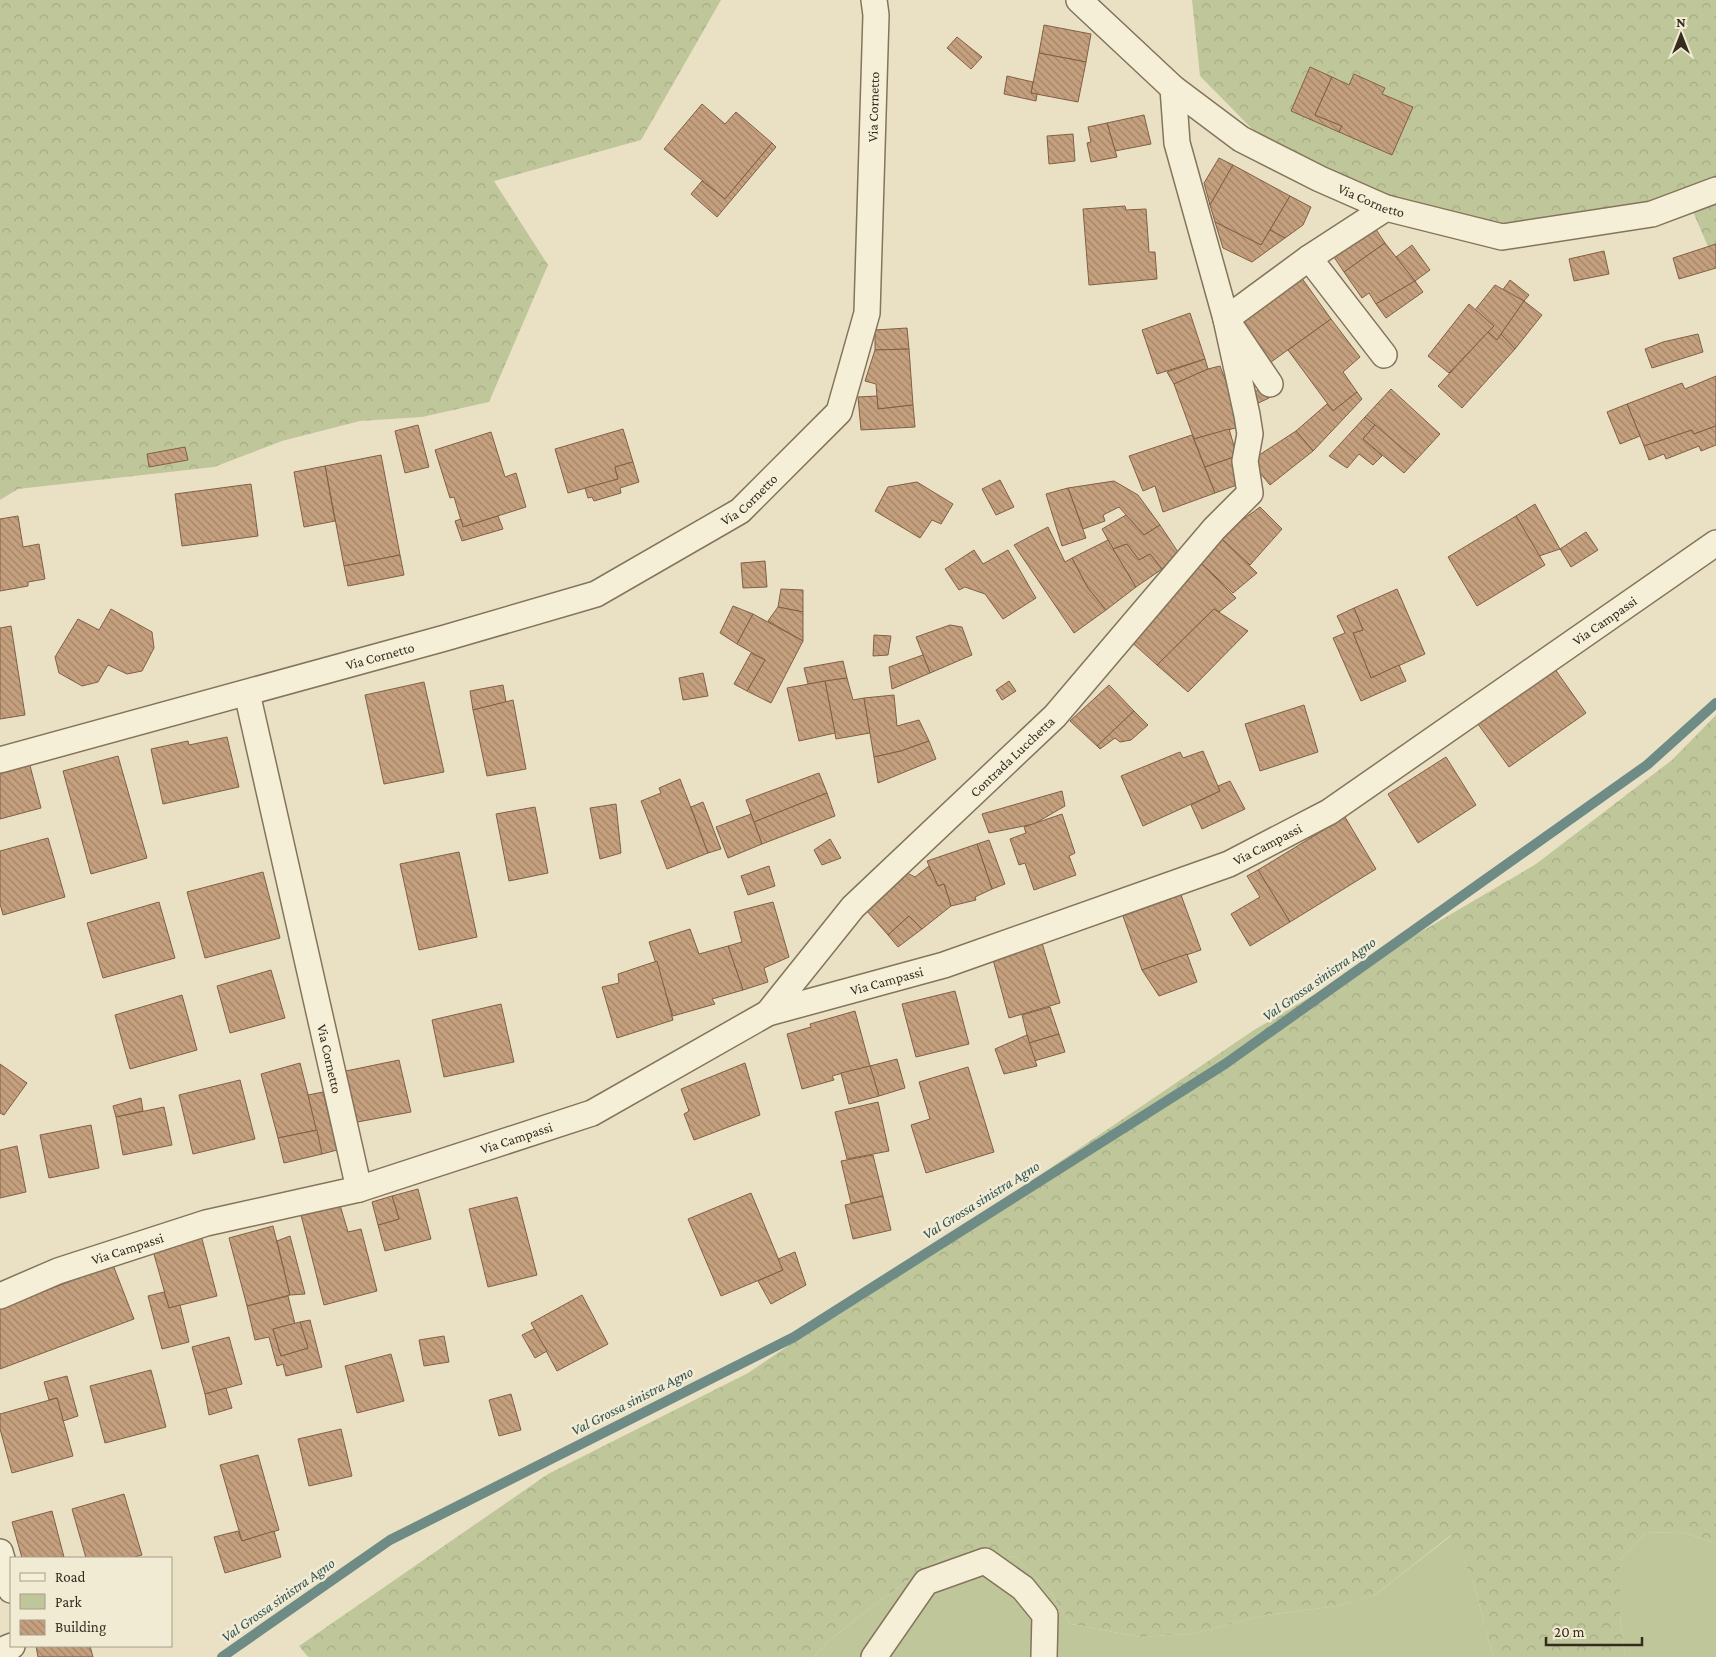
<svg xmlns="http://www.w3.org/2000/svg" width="1716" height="1657" viewBox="0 0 1716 1657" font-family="'Crimson Pro',serif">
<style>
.green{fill:#bfc79a}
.forest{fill:url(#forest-crowns)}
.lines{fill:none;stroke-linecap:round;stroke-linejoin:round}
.stream{stroke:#6e8b86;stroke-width:10}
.building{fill:url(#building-back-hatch);stroke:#816044}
.minor-casing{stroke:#84745c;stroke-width:28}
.minor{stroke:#f6efd7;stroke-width:25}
.labels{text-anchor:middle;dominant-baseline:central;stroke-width:5;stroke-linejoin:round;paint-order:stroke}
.street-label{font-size:14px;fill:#352b1f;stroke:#f2ebd4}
.water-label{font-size:15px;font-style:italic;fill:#305353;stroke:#f2ebd4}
</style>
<defs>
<pattern id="forest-crowns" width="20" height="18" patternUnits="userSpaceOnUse" patternTransform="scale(1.25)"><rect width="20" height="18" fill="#bfc79a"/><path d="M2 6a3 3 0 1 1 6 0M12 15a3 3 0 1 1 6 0" fill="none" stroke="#a5ab84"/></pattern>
<pattern id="building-back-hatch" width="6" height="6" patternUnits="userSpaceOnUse" patternTransform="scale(1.25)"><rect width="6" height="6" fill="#c5a07e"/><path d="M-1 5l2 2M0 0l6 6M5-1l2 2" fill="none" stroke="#a18367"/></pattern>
</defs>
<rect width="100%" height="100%" fill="#eae1c5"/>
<g class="green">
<polygon points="1681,1532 1716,1543 1716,1657 1625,1657 1620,1616 1620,1560 1646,1533"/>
<polygon points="1452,1535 1473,1580 1493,1657 814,1657 830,1640 875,1604 913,1577 957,1550 1015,1557 1051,1593 1071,1624 1140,1637 1191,1634 1266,1615 1338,1606 1375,1595"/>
</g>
<g class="forest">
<polygon points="0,0 721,0 641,140 494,181 548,265 489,402 422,417 360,421 282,441 214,467 18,489 0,500"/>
<polygon points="1192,0 1716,0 1716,265 1690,205 1475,228 1330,172 1255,132 1200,76"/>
<polygon points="1716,715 1716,1543 1681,1532 1646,1533 1620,1560 1620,1616 1625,1657 1493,1657 1473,1580 1451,1535 1375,1595 1338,1606 1266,1615 1191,1634 1140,1637 1071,1624 1051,1593 1015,1557 957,1550 913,1577 875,1604 830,1640 814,1657 308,1657 299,1646 548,1474 748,1373 1254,1030 1536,864 1672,760"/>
</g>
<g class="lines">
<polyline class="stream" points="222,1657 390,1540 794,1337 1225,1064 1647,765 1716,703"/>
</g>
<g class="building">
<polygon points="1044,25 1091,34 1086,62 1039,53"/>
<polygon points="957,37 982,57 971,69 947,48"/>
<polygon points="1039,53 1086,62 1078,102 1031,93"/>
<polygon points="1310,67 1332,77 1315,115 1342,126 1339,132 1291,111"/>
<polygon points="1354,74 1385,88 1382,94 1413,107 1392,155 1339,132 1342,126 1315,115 1332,77 1349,85"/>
<polygon points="1007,76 1033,82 1031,93 1037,94 1036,101 1004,94"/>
<polygon points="702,104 725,124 736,112 772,143 725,199 664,149"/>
<polygon points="1144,115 1151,144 1115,151 1107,123"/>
<polygon points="1107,123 1117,157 1091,162 1087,143 1091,142 1088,127"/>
<polygon points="1073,134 1075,161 1049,164 1047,136"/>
<polygon points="772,143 776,147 717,217 691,194 702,181 725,199"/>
<polygon points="1219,158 1233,165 1210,205 1204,183"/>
<polygon points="1233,165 1290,196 1261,245 1215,222 1210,205"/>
<polygon points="1290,196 1311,207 1303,225 1285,238 1270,230"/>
<polygon points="1125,206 1126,210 1146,209 1149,252 1155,252 1157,279 1089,285 1083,209"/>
<polygon points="1215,222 1261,245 1270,230 1285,238 1252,262 1223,248"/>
<polygon points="1373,225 1385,243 1344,272 1332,254"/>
<polygon points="1385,243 1415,281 1376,304 1369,293 1362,298 1344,272"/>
<polygon points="1716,244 1716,268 1679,279 1673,258"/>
<polygon points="1412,245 1430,270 1415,281 1396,257"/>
<polygon points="1604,251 1609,274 1574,281 1569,259"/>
<polygon points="1301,277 1331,319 1271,362 1241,320"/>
<polygon points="1510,280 1529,295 1524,301 1502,291"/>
<polygon points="1415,281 1423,292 1386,318 1376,304"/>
<polygon points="1495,285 1524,301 1497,340 1488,332 1494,326 1475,310"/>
<polygon points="1524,301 1542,315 1515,349 1501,334"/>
<polygon points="1469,304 1494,326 1449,373 1428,356"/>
<polygon points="1190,313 1205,359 1157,374 1142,330"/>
<polygon points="1331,319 1360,357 1343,372 1357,392 1333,411 1288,350"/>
<polygon points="907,328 909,349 875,350 875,330"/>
<polygon points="1488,332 1497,340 1501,334 1515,349 1462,408 1438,386"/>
<polygon points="1698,334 1703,352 1652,368 1645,349 1663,342"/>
<polygon points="909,349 913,405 878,409 876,384 865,381 875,350"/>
<polygon points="1205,359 1208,369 1174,384 1167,372"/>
<polygon points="1220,366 1243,426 1194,439 1174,384 1208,369"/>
<polygon points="1716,376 1716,426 1694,434 1692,430 1644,446 1627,404 1682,383 1685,389"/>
<polygon points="1264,387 1269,398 1252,406 1247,396"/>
<polygon points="1391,389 1440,434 1416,460 1365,417"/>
<polygon points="1357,392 1362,399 1313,451 1296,431 1327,404 1333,411"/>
<polygon points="877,396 878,409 913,405 915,427 861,430 858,397"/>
<polygon points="1627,404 1640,436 1620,444 1607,412"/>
<polygon points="1365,417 1375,425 1363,439 1382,456 1373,465 1359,454 1347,468 1329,456"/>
<polygon points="418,425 429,467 405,473 395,431"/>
<polygon points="1375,425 1416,460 1404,473 1363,439"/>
<polygon points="1716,426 1716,445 1701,451 1699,446 1666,459 1664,454 1649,460 1644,446 1692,430 1694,434"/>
<polygon points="623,429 633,462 615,467 618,479 568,493 555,449"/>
<polygon points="1229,429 1237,456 1205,467 1194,439"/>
<polygon points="1296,431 1313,451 1270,485 1250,461"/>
<polygon points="491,432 505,477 516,473 526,507 463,527 454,497 450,498 435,450"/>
<polygon points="1192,435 1215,493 1163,512 1155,486 1143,491 1129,456"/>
<polygon points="185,447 188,460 149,467 147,454"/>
<polygon points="381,455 400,555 344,566 325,466"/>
<polygon points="1237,456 1245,482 1215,493 1205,467"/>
<polygon points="633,462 639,482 620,488 621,493 594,501 592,497 588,498 585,488 618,479 615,467"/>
<polygon points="325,466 335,521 304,527 294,472"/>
<polygon points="1000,480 1014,507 996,515 982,489"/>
<polygon points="1114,481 1138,495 1160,525 1144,535 1119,507 1103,515 1105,521 1083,529 1068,488"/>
<polygon points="917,482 953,504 941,524 932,520 920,538 875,511 888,487"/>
<polygon points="251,484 258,536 182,546 175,494"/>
<polygon points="1068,488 1086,538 1062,546 1046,494"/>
<polygon points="1535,504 1560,549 1539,556 1516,516"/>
<polygon points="1260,507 1282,529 1250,565 1222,539 1234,518 1241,521"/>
<polygon points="1126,515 1144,535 1160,525 1180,555 1162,569 1150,554 1139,560 1127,544 1113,549 1102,529"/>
<polygon points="18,516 23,547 39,544 45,579 28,582 28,586 0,591 0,519"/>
<polygon points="498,516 503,529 462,541 455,521 461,519 463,527"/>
<polygon points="1516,516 1545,565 1477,606 1448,557"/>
<polygon points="1048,527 1065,562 1072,558 1088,588 1106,610 1074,633 1014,545"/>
<polygon points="1586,532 1598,550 1571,567 1560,549"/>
<polygon points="1222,539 1257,573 1233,593 1199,561"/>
<polygon points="1108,540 1136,587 1106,610 1088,588 1072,558"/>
<polygon points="1127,544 1139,560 1150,554 1162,569 1136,587 1113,549"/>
<polygon points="974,550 983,564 1008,550 1036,598 1003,619 985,594 965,587 959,590 945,569"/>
<polygon points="400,555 404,575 348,586 344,566"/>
<polygon points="765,561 767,587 743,588 741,563"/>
<polygon points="1199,561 1236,598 1219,612 1214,609 1157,665 1127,638"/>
<polygon points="781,589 803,590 803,612 778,607"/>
<polygon points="1397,589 1425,654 1371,678 1353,633 1363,630 1354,608"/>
<polygon points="733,606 753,614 737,644 720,633"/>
<polygon points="778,607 803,612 803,641 768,621"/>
<polygon points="1354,608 1363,630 1353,633 1371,678 1399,665 1406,681 1361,701 1333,638 1345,633 1337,616"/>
<polygon points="111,609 152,632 154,648 142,671 127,674 108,665 98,682 82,686 59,673 55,657 78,619 99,630"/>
<polygon points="1214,609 1248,631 1188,692 1157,665"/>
<polygon points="753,614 803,641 771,703 747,691 765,660 737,644"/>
<polygon points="950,625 962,627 972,655 930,673 916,637"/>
<polygon points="11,626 25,715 0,719 0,628"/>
<polygon points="874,635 891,636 888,655 873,656"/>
<polygon points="751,653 765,660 747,691 734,684"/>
<polygon points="923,655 930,673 892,689 889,667"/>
<polygon points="843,661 847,678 808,684 804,668"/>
<polygon points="1552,665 1586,713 1509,767 1475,720"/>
<polygon points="703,673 708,696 683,700 679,678"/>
<polygon points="847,678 853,700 864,698 870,733 836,739 825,681"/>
<polygon points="825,681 835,733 799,741 787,688"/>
<polygon points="1009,681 1016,691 1002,700 996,690"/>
<polygon points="424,682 444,772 384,784 365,695"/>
<polygon points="503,685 506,702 473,710 470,691"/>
<polygon points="1109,685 1134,711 1097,746 1070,721"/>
<polygon points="894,695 897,726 919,720 929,741 901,751 874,757 864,698"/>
<polygon points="513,700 526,769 487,776 473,710"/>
<polygon points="1304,705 1318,752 1260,771 1245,724"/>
<polygon points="1134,711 1148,725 1131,740 1120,742 1115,738 1100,749 1097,746"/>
<polygon points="227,737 239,787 163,804 151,749 188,741 189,745"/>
<polygon points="929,741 936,759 878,783 874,757 901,751"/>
<polygon points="1203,751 1220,791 1143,826 1121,776 1180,752 1183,758"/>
<polygon points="27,754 41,808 0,819 0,762"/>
<polygon points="118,756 147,858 91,874 63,771"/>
<polygon points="1446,757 1476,805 1418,843 1388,794"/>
<polygon points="819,773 827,793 754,822 746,800"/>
<polygon points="680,779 708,853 667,869 641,801 661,793 659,788"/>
<polygon points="1230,781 1245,809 1202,829 1191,805 1220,791 1218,786"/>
<polygon points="1062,791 1065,806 1034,824 989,833 982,814"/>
<polygon points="827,793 835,816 762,844 754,822"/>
<polygon points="703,802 721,849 708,853 691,807"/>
<polygon points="616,804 621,853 600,859 590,808"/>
<polygon points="535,807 548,873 509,881 496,814"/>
<polygon points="751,814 762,844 728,858 716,827"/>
<polygon points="1062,814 1075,853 1069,856 1076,875 1034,890 1025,863 1019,865 1010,839 1026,833 1024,827"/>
<polygon points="1345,817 1376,869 1290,922 1258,870"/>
<polygon points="48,838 65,897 3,915 0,904 0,851"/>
<polygon points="830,839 841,858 822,865 814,850"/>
<polygon points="989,840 1005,884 992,889 977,844"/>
<polygon points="977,844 992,889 975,897 976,900 951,906 944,884 938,886 927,861"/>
<polygon points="459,852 477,937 419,950 400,864"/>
<polygon points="769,866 775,886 748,895 741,876"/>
<polygon points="929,866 938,886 944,884 951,906 922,929 909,916 888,935 867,911 907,873 915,877"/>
<polygon points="1258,870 1290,922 1250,946 1231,914 1260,897 1247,876"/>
<polygon points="263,872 280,938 205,958 187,892"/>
<polygon points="1181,895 1201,950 1142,970 1123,916"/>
<polygon points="159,902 175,958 103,978 87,923"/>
<polygon points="773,902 789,957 764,968 768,982 743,990 728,946 742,942 734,912"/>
<polygon points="909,916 922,929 898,947 888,935"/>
<polygon points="690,929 699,954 728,946 743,990 712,999 715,1004 673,1016 649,942"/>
<polygon points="1042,943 1060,1003 1009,1018 992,956"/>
<polygon points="1187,954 1197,982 1159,996 1142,970"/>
<polygon points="657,961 673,1020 617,1038 602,987 619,983 618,974"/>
<polygon points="271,970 285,1018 230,1033 217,986"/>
<polygon points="955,991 969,1044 916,1057 902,1004"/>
<polygon points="182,995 197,1050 130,1069 115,1015"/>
<polygon points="501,1004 514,1062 444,1077 432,1020"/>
<polygon points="1050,1007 1059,1034 1029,1043 1022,1015"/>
<polygon points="855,1011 870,1066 832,1076 834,1080 802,1089 787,1034 811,1027 810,1024"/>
<polygon points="1059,1034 1065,1052 1034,1061 1029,1043"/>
<polygon points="1027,1035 1037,1066 1004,1074 995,1049"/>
<polygon points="897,1059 905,1088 879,1096 870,1066"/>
<polygon points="399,1060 411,1112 352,1123 341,1072"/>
<polygon points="300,1063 317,1130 278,1138 261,1074"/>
<polygon points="745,1063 760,1115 694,1140 684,1114 689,1111 681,1089"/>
<polygon points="0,1064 27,1083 4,1115 0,1113"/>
<polygon points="870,1066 879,1096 849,1104 841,1073"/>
<polygon points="968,1067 994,1152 926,1173 911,1125 930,1119 919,1082"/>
<polygon points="240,1080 255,1139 193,1154 179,1095"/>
<polygon points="323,1092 337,1150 322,1154 308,1095"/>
<polygon points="141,1098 143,1111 116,1117 113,1106"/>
<polygon points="878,1102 889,1151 847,1159 835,1112"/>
<polygon points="164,1107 172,1145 123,1155 116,1117"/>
<polygon points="91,1125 99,1168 49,1178 40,1135"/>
<polygon points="317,1130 322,1154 284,1163 278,1138"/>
<polygon points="17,1146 26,1192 0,1198 0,1150"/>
<polygon points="873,1155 883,1196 851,1203 841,1161"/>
<polygon points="418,1189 431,1239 385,1251 378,1225 399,1219 392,1196"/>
<polygon points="751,1193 783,1270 721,1296 688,1219"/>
<polygon points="392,1196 399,1219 378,1225 372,1202"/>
<polygon points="883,1196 891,1230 853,1239 845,1205"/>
<polygon points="517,1197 537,1275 488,1287 469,1209"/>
<polygon points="340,1205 348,1232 361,1229 377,1291 324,1305 301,1215"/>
<polygon points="273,1226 290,1295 247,1306 229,1238"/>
<polygon points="201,1235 217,1296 169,1308 152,1247"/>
<polygon points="290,1236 305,1294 290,1295 277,1241"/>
<polygon points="795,1252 806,1285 771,1304 758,1281 783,1270 778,1259"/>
<polygon points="113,1265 134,1319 0,1369 0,1308"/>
<polygon points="164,1292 169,1308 180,1305 189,1342 162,1349 148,1296"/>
<polygon points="582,1295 608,1344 557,1371 531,1323"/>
<polygon points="288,1296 295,1324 273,1329 281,1356 308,1348 300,1322 310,1320 322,1367 286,1376 283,1364 277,1366 269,1337 255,1340 247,1306"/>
<polygon points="300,1322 308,1348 281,1356 273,1329"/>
<polygon points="534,1329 547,1351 535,1358 522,1335"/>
<polygon points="444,1336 449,1362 424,1366 419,1340"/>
<polygon points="229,1337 242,1384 205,1394 192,1347"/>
<polygon points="391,1354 404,1401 357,1413 345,1366"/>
<polygon points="151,1370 166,1427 105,1443 90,1386"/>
<polygon points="67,1376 78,1416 63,1421 57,1398 49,1400 44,1382"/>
<polygon points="226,1388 232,1408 209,1415 205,1394"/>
<polygon points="511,1394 521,1430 499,1436 489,1400"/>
<polygon points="57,1398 73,1456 12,1473 0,1429 0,1414"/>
<polygon points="341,1429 352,1476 309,1486 298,1439"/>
<polygon points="258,1455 279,1530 242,1541 220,1465"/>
<polygon points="124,1494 142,1555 131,1558 86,1558 72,1509"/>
<polygon points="52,1511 64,1557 22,1558 12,1522"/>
<polygon points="238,1531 242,1541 274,1531 281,1557 225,1573 214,1537"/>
<polygon points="36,1646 90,1646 93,1657 38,1657"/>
</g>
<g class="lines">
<defs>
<g id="minor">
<path id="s1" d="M1079 0 1173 88 1241 139 1320 179 1386 208 1502 237 1652 214 1716 190"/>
<polyline points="1309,258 1384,355"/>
<polyline points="1270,384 1226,319 1309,258 1386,208"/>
<path id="s2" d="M247 693 359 1189"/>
<path id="s3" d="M0 760 445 638 596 594 740 511 839 412 867 313 876 15 874 0"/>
<path id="s4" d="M768 1013 853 907 1055 716 1214 529 1250 493 1245 461 1250 434 1247 415 1226 319 1177 143 1173 88"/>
<path id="s5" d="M0 1296 58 1271 206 1223 359 1189 592 1113 768 1013 944 965 1229 864 1329 812 1716 543"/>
<polyline points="0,1552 11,1590"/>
<polyline points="0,1651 12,1646"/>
<polyline points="874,1657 926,1582 985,1561 1023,1588 1045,1615 1044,1657"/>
</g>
</defs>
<use href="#minor" class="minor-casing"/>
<use href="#minor" class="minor"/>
</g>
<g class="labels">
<g class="street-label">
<text stroke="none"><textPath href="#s3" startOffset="1234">Via Cornetto</textPath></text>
<text stroke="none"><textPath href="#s1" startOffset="358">Via Cornetto</textPath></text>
<text stroke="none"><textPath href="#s3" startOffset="799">Via Cornetto</textPath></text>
<text stroke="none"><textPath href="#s5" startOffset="1756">Via Campassi</textPath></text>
<text stroke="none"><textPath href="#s3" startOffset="394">Via Cornetto</textPath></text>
<text stroke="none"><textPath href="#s4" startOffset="355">Contrada Lucchetta</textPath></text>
<text stroke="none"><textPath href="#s5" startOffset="1351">Via Campassi</textPath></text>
<text stroke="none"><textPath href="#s5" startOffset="946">Via Campassi</textPath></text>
<text stroke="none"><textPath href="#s2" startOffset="375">Via Cornetto</textPath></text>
<text stroke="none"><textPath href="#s5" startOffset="541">Via Campassi</textPath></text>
<text stroke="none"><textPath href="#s5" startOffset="136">Via Campassi</textPath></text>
</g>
<g class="water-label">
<text transform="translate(1319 979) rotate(-35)">Val Grossa sinistra Agno</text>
<text transform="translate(981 1200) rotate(-32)">Val Grossa sinistra Agno</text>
<text transform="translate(632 1401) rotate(-27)">Val Grossa sinistra Agno</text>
<text transform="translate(278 1600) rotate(-35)">Val Grossa sinistra Agno</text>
</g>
</g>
<rect x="10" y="1557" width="162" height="90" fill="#f2ebd4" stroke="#a69e8c"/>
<rect x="20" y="1573" width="25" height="8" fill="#f6efd7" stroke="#a69e8c"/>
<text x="55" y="1582" font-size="15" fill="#352b1f">Road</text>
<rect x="20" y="1594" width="25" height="15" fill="#bfc79a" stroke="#a69e8c"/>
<text x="55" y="1607" font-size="15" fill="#352b1f">Park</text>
<rect x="20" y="1620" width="25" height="15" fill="url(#building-back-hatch)" stroke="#a69e8c"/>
<text x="55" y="1632" font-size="15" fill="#352b1f">Building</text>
<g transform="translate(1681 35)" stroke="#f2ebd4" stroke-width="4" paint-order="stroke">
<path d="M0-4L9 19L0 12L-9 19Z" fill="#352b1f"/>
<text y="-8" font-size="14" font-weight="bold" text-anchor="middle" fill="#352b1f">N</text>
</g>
<path d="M1546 1637v8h96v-8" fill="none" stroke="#352b1f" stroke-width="2.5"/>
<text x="1554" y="1637" font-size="15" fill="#352b1f" stroke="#f2ebd4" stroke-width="4" paint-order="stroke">20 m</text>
</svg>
